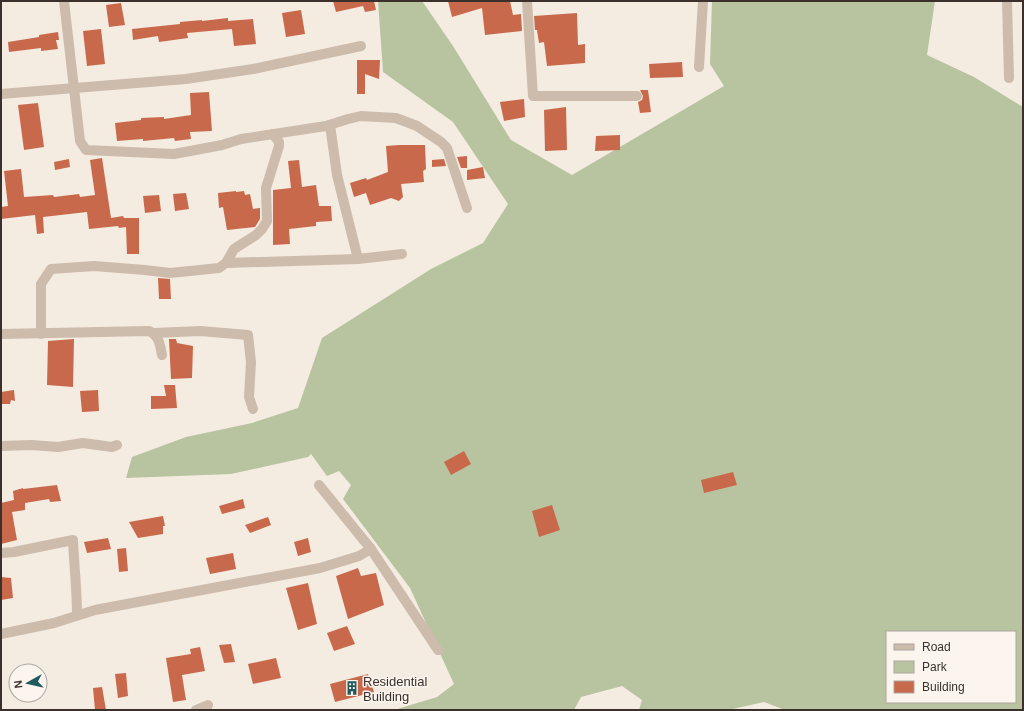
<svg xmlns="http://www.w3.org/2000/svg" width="1024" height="711" viewBox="0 0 1024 711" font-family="Helvetica,sans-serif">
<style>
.green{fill:#b8c4a0;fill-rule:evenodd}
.building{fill:#c8694b}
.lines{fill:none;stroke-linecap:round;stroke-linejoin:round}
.street{stroke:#cdbbac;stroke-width:10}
.labels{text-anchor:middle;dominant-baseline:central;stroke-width:3;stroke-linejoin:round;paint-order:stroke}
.poi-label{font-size:13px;fill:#3b302b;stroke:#fbf5ee;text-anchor:start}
</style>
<rect width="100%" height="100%" fill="#f4ebe1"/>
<path class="green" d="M378 1H422L453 46 511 140 572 175 724 86 710 64 712 1H935L927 55 974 77 1023 107V710H785L764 702 728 710H639L642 700 622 686 581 697 574 710H394L437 697 454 684 410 588 343 499 351 485 339 471 327 476 311 454 308 457 231 474 126 478 132 457 186 437 252 423 298 408 322 338 431 269 483 243 508 204 453 122 383 72ZM887 632H1015V702H887Z"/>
<g class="building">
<polygon points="333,1 374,1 376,10 365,12 363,6 336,12"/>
<polygon points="448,1 510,1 513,15 521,14 522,31 485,35 482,8 452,17"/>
<polygon points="121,3 125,25 109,27 106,5"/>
<polygon points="301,10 305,34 286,37 282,13"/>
<polygon points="577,13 578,45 585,44 585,63 547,66 544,42 539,43 537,30 535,30 534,16"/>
<polygon points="228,18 228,21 253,19 256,44 234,46 232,29 187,33 188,38 159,42 158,36 133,40 132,29 180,24 180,22 202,20 202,21"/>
<polygon points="101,29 105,64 87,66 83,31"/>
<polygon points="58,32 59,40 56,40 58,49 41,51 41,48 9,52 8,42 39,37 39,35"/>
<polygon points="357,60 380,60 379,79 365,74 365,94 357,94"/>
<polygon points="682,62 683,77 650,78 649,64"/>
<polygon points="640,90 648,90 651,112 640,113 638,102 642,100 643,96"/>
<polygon points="209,92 212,131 190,132 191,139 175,141 174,138 143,141 143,139 117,141 115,123 141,120 141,118 164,117 164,119 191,115 190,93"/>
<polygon points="524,99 525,117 504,121 500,102"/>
<polygon points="38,103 44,147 24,150 18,105"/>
<polygon points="566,107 567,150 545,151 544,110"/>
<polygon points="620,135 620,150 595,151 596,136"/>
<polygon points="399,145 425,145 426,169 423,171 424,182 401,184 403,197 399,201 391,198 370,205 366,193 354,197 350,183 366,178 367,180 388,172 386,146"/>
<polygon points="467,156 467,168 461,168 457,157"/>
<polygon points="102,158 111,218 123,216 124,218 139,218 139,254 127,254 126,227 119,228 118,226 89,229 87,212 43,217 44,233 37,234 35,215 1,219 1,207 8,206 4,171 21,169 24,197 53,195 54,197 79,194 80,197 95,195 90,160"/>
<polygon points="69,159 70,167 55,170 54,162"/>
<polygon points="444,159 446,166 432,167 432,160"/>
<polygon points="299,160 302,187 316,185 319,206 331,206 332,221 316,222 316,226 289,229 290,244 273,245 273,190 291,188 288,161"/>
<polygon points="483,167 485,178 467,180 467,170"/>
<polygon points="236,191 236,192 244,191 245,195 250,194 253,209 260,208 260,219 255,227 227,230 223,207 219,208 218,193"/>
<polygon points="186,193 189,209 175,211 173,194"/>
<polygon points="159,195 161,211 145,213 143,196"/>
<polygon points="158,278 170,279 171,299 159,299"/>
<polygon points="74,339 73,387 47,385 48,341"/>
<polygon points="169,339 176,339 177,343 193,346 192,378 171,379"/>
<polygon points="164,385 175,385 177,408 151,409 151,396 166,396"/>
<polygon points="14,390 15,401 11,400 10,404 1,404 1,392"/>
<polygon points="98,390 99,411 82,412 80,391"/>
<polygon points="464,451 471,464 451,475 444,462"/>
<polygon points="733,472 737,485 704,493 701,480"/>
<polygon points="57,485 61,501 50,502 49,499 25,503 25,510 12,512 17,540 1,544 1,503 14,500 13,491 23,488 23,489"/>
<polygon points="243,499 245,508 222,514 219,506"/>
<polygon points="552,505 560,530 539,537 532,511"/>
<polygon points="163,516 165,526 163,526 163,534 138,538 129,522"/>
<polygon points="268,517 271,525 250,533 245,525"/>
<polygon points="108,538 111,549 87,553 84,542"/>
<polygon points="308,538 311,552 298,556 294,542"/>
<polygon points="126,548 128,571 119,572 117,549"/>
<polygon points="233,553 236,569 210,574 206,558"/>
<polygon points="358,568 361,576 376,573 384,605 348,619 336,576"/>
<polygon points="1,577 11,578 13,598 1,600"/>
<polygon points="308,583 317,624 298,630 286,588"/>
<polygon points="347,626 355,644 334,651 327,633"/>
<polygon points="231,644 235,662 224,663 219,645"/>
<polygon points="200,647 205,671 182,675 186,700 173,702 166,658 191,654 190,649"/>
<polygon points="276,658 281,678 253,684 248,664"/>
<polygon points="126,673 128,696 118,698 115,674"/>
<polygon points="368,674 374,692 335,702 330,684"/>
<polygon points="102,687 106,710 95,710 93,688"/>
</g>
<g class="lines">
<g class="street">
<polyline points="64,1 80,141 86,150 174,154 222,145 241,139 326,126 348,119 361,116 396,118 417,126 441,142 447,148 467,208"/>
<polyline points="527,1 533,96 637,96"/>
<polyline points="1007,1 1009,78"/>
<polyline points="699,67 703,1"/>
<polyline points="1,94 186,79 253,69 361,46"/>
<polyline points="358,259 402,254"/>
<polyline points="226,263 358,259 337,175 330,125"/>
<polyline points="154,333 200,331 248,335 251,362 249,397 253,409"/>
<path d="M1 334 149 331C159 335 160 345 162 355"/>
<polyline points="41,334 41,284 51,269 94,266 145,270 170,273 219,268 226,263 234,249 256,235 262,229 267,221 266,188 279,146 279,142 273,134"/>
<polyline points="1,446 31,445 58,447 83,443 112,447 117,445"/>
<polyline points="319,485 371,549 438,650"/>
<path d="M1 553 14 552 73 540C74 565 77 590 77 615"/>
<polyline points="1,634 54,623 95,610 320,568 359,556 371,549"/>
<polyline points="196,710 208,705"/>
</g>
</g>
<defs>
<symbol id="building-bare" viewBox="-9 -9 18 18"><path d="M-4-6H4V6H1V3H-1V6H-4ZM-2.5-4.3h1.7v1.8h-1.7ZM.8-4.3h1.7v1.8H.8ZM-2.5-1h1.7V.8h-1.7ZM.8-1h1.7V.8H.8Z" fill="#1f5a5e" stroke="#fbf5ee" stroke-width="2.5" paint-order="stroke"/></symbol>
</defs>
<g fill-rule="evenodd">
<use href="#building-bare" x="342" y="678" width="20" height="20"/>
</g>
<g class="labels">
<g class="poi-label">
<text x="363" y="681">Residential<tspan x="363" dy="15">Building</tspan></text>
</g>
</g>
<rect width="1024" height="711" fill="none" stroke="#3b302b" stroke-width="4"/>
<rect x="886" y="631" width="130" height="72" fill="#fbf5ee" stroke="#aea6a0"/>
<rect x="894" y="644" width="20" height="6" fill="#cdbbac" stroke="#aea6a0"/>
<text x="922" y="651" font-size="12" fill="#3b302b">Road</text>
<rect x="894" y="661" width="20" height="12" fill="#b8c4a0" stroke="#aea6a0"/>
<text x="922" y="671" font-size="12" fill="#3b302b">Park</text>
<rect x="894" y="681" width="20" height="12" fill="#c8694b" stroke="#aea6a0"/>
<text x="922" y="691" font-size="12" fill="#3b302b">Building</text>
<g transform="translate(28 683) rotate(262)"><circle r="19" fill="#fbf5ee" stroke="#aea6a0"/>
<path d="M0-3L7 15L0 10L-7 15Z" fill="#1f5a5e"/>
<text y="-6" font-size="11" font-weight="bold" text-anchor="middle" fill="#3b302b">N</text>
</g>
</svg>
